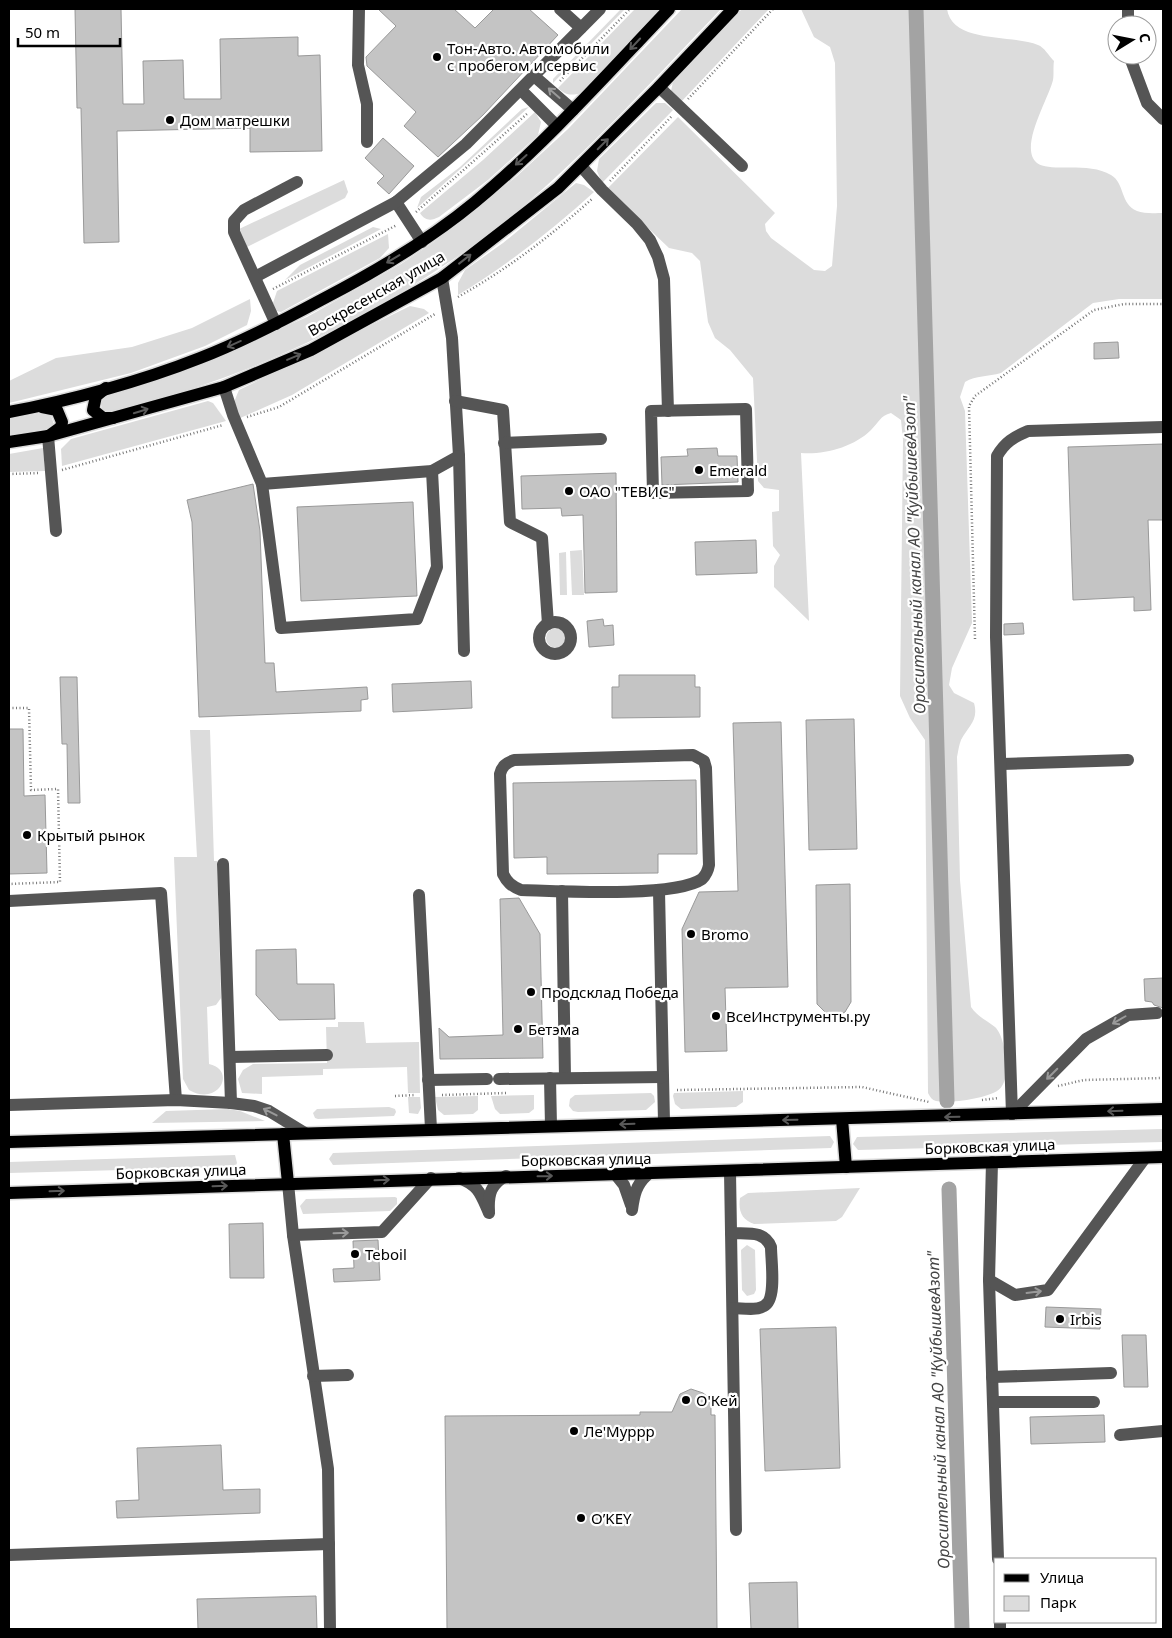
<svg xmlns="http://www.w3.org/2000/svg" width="1172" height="1638" viewBox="0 0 1172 1638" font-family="'Noto Sans',sans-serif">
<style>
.green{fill:#dcdcdc}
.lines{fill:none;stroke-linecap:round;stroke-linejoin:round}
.canal{stroke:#a3a3a3;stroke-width:15}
.building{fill:#c4c4c4;stroke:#999}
.major-casing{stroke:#dbdbdb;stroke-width:15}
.path{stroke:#777;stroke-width:2.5;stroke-dasharray:1 2.5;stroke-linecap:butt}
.minor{stroke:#555;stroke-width:12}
.major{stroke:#000;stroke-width:12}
.oneway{stroke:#595959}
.oneway2{stroke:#999}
.poi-dot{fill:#000;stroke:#fff;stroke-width:2}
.labels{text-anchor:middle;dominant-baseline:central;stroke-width:4.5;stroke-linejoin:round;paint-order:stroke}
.poi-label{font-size:15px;fill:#000;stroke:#fff;text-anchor:start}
.street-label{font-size:15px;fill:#000;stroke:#fff}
.water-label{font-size:16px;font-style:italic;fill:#444;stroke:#fff}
</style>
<rect width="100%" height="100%" fill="#fff"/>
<g class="green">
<polygon points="621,9 625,9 553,83 553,79"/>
<path d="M635 9H660L581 93C571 96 565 95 558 88Z"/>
<path d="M682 9H721C654 79 589 151 514 214 436 278 334 335 239 372 198 388 156 400 113 412L108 413 102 409 101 403 104 397 184 371 307 317 401 264 434 242 517 176 568 129Z"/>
<polygon points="742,9 769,9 680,103 671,91 673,82"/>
<path d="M801 9H947C952 44 1012 34 1038 45 1044 47 1049 56 1054 61 1053 67 1054 75 1053 80 1049 98 1018 148 1037 163 1051 173 1088 161 1111 175 1125 183 1120 204 1137 211 1144 214 1156 213 1163 213V299H1119L1093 303 1001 373C988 377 976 375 965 382L960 397 965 411 972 623 952 668 949 685 954 693 974 703C979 721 968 726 961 740 959 745 958 752 957 757L960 880 971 1007C978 1017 986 1020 995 1027 1004 1035 1009 1066 1005 1079 1004 1083 1001 1089 997 1091 987 1098 949 1104 936 1101 932 1100 930 1097 928 1093L925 740 910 718 900 696 903 440 901 420 891 413C880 416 879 422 871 430 854 447 824 455 801 453L809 621 774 587V566L780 555 773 546 772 512 779 511V490L764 488 758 481 753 378 730 350 715 338 708 322 700 261 692 253 669 248 607 189 678 117 775 213 765 224 766 231 771 238 814 270 825 271 832 266 837 206 835 63 830 47 814 37Z"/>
<polygon points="656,103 665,103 673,110 602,183 597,171 599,159"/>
<polygon points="529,107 417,208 421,197 460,167 522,109"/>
<path d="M535 112 541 122 538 135 488 180 439 217C431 221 425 221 420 213L483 160Z"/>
<polygon points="344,180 348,192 345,198 243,249 237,230"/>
<path d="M576 183 584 185 594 192C551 231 507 265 458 295V283L465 270 503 243Z"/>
<polygon points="373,227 381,229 285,280 300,265"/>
<polygon points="388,234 389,248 380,258 281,312 276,311 273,303 277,291"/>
<polygon points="250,299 251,311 247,325 205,346 131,373 9,403 9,381 56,358 132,347 192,328"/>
<polygon points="410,306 424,309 429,313 292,395 238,419 234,402 239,390"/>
<polygon points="208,401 213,403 226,421 62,466 61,449 71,439"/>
<polygon points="42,413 51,415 54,425 51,428 9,435 9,419"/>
<polygon points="43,448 45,471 9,472 9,454"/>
<polygon points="582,550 584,595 572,595 570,551"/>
<polygon points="566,552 567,595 560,595 559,553"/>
<circle cx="556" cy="638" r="10"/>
<path d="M190 730H210L214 861H217L221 998 216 1005 207 1007 209 1064C237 1070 219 1107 189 1090L183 1079 174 857H197Z"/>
<polygon points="338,1022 364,1022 366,1043 419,1042 420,1093 408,1093 407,1067 323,1069 323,1075 262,1077 262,1094 242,1093 238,1079 243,1070 253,1064 327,1063 326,1027 338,1027"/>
<polygon points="743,1091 743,1102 736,1107 681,1109 675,1104 673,1096 674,1093"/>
<polygon points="651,1093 654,1096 655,1102 646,1110 578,1112 573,1111 569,1106 570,1099 575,1095"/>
<polygon points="534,1095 534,1109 529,1113 500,1114 495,1109 491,1096"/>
<polygon points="478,1096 478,1110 473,1114 444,1115 438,1110 435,1097"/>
<polygon points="408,1097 420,1097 421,1108 418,1114 409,1113"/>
<polygon points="389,1107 395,1109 396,1112 394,1116 318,1119 315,1118 313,1113 317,1109"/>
<polygon points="228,1109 240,1111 265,1121 152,1123 166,1111"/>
<polygon points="1163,1129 1163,1142 858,1150 853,1144 857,1137"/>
<polygon points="830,1136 834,1142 831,1148 333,1165 329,1159 333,1153"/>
<polygon points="235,1155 237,1163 235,1167 9,1173 9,1162"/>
<path d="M860 1188 842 1217 836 1221 754 1224C742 1220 738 1211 740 1198L748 1193Z"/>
<polygon points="395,1197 397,1198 397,1204 390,1211 303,1214 300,1206 306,1199"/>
<polygon points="747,1245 755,1250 756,1290 754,1294 747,1296 742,1290 741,1250"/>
</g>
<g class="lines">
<g class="canal">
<polyline points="916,9 947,1101"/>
<polyline points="949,1189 962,1629"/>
</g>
</g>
<g class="building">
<polygon points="75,9 121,9 123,104 144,104 143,61 183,60 184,99 221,99 220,39 298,37 298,56 320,55 322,151 250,152 250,128 117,131 119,242 84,243 81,108 77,108"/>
<polygon points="378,9 454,9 475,28 494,9 529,9 558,35 483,115 438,157 404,126 416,112 367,66 366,57 396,26"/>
<polygon points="383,138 414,166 389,194 377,183 384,176 365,158"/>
<polygon points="1118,342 1119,358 1094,359 1094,343"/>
<polygon points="1163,444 1163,520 1148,520 1151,610 1134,611 1134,597 1073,600 1068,447"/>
<polygon points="717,448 718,456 737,456 738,482 662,485 661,457 688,456 687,449"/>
<polygon points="616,473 617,592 585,593 583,515 562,516 561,508 522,509 521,476"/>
<polygon points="253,484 260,531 265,663 274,663 276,692 367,687 368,699 361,700 361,711 199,717 192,522 187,500"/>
<polygon points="413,502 417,596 301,601 297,507"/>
<polygon points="756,540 757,573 696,575 695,542"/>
<polygon points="603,619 604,626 613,625 614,645 589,647 587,621"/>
<polygon points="1023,623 1024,634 1004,635 1004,624"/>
<polygon points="619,675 695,675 695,687 700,687 700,717 612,718 612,687 619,687"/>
<polygon points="60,677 77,677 80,803 68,803 67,744 62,744"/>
<polygon points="471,681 472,708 393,712 392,684"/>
<polygon points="854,719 857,849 809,850 806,720"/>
<polygon points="781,722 788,987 725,988 727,1051 685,1052 682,929 699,892 738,891 733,723"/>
<polygon points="9,729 23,729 24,796 45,795 47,873 9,874"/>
<polygon points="696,780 697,854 658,854 658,873 547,874 547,857 514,858 513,783"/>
<polygon points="850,884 851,1002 845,1012 837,1016 827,1014 817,1004 816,885"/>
<polygon points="519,898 540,934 543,1058 440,1059 439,1028 449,1037 503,1035 500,899"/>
<polygon points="296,949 297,984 334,984 335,1019 279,1020 256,995 256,950"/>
<polygon points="1163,978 1163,1008 1154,1005 1152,1002 1145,1001 1144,979"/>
<polygon points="263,1223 264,1278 230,1278 229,1224"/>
<polygon points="378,1240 380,1280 334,1282 333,1269 354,1268 353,1241"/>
<polygon points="1046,1307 1101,1309 1100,1329 1045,1327"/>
<polygon points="836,1327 840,1468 765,1471 760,1329"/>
<polygon points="1122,1335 1146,1335 1148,1387 1124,1387"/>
<polygon points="691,1389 703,1393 708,1397 711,1403 711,1415 715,1415 717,1629 447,1629 445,1416 640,1415 640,1412 672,1412 680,1394"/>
<polygon points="1104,1415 1105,1442 1031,1444 1030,1417"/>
<polygon points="221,1445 223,1490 260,1489 260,1513 117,1518 116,1501 139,1500 137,1448"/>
<polygon points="797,1582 798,1629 751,1629 749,1583"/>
<polygon points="316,1596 317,1629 198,1629 197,1599"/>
</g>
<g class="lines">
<defs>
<g id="major">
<polyline points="106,388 96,396 93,410 103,418 113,418"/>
<polyline points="42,407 57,410 62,422 61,427 50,435"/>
<path d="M9 412C69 401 142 381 200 358 242 342 282 321 321 300 375 272 428 241 475 202 545 144 606 75 669 9"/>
<polyline points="9,442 48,436 224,387 311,350 442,278 558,188 659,87 733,9"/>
<polyline points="842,1119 846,1167"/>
<polyline points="283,1134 288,1183"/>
<polyline points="9,1142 1163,1109"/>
<polyline points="9,1193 1163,1157"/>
</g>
</defs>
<use href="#major" class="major-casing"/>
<g class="path">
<polyline points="560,81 630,9"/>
<polyline points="688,99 773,9"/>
<polyline points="610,181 672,116"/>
<polyline points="416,212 528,113"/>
<polyline points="273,289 397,225"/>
<path d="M458 297C509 268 548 238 592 199"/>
<polyline points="247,417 279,407 435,314"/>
<polyline points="62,470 223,425"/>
<polyline points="9,474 40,473"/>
<polyline points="975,639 969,406 975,396 1094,310 1124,304 1163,304"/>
<polyline points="9,708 29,708 31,790 58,789 60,882 9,884"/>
<polyline points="1058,1086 1084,1080 1163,1078"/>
<polyline points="677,1090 862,1087 929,1102"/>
<polyline points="442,1095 506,1093"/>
<polyline points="395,1096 416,1095"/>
<polyline points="982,1100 999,1098"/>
</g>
<g class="minor">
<polyline points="359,9 358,65 367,104 367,142"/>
<polyline points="560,9 581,28"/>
<polyline points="1128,9 1128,25"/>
<polyline points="1129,55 1147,103 1163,119"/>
<polyline points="534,76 573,110"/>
<polyline points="659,87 742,166"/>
<polyline points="521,90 557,126"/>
<polyline points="581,166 602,190 637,224 650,240 658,257 664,279 668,411"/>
<polyline points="422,242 396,202 466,144 600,9"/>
<polyline points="255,277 396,202"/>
<polyline points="442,278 452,338 459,456 464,651"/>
<polyline points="276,324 234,232 234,221 244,210 297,182"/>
<polyline points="224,387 233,415 262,484 432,471 459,456"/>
<polyline points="455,401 503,410 510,522 542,538 548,624"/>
<polygon points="746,409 748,491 653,493 651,411"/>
<polyline points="48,436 56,531"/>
<polyline points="504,443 601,439"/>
<polyline points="262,484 281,628 417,619 437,567 432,471"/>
<circle cx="555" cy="638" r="16"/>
<path d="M693 755 704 761 706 768 709 865C708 871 706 875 702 879 675 898 557 891 521 890 511 886 507 882 503 874L500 774C502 766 506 763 514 760Z"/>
<polyline points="1002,764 1128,760"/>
<polyline points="223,864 231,1103"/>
<polyline points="562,891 565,1078"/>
<polyline points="659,891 664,1122"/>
<polyline points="419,895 431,1129"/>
<polyline points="9,901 161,893 176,1100"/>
<polyline points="230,1057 327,1055"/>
<polyline points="550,1078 551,1126"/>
<polyline points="499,1079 663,1077"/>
<polyline points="428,1080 487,1079"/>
<polyline points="9,1105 176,1100 231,1103 254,1106 269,1111 305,1133"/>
<path d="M1012 1114 996 637 997 456C1005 442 1014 437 1028 431L1163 427"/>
<polyline points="1012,1114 1086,1039 1128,1015 1157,1013"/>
<polyline points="992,1162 989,1280 998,1559"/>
<polyline points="730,1172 736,1530"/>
<polyline points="616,1175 624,1185 631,1205"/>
<path d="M459 1178C479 1185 481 1195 489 1213"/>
<polyline points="288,1183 293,1235 328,1469 330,1629"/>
<path d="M632 1210C634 1195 636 1185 647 1175"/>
<path d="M489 1211C488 1194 491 1184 506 1176"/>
<path d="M731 1233C748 1234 764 1230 771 1247 771 1261 777 1300 764 1306 756 1311 742 1308 733 1308"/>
<polyline points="293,1235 382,1232 431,1178"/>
<polyline points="989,1280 1015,1295 1048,1290 1145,1158"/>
<polyline points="313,1376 348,1375"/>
<polyline points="992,1377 1111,1373"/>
<polyline points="993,1402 1094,1402"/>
<polyline points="1120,1435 1163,1431"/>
<polyline points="9,1555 329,1544"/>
<polyline points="1000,1622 1000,1629"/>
</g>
<use href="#major" class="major"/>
</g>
<defs><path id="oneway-shaft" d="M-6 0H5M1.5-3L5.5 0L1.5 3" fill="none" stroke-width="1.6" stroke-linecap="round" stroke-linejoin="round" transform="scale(1.25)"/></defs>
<g class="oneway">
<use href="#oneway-shaft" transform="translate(635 44) rotate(133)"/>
<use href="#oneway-shaft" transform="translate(603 144) rotate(-45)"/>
<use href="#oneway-shaft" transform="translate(521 160) rotate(138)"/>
<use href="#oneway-shaft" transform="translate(393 259) rotate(149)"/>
<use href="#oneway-shaft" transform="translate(465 259) rotate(-38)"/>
<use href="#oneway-shaft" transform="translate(234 344) rotate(156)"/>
<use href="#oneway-shaft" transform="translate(294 357) rotate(-23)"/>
<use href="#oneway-shaft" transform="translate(141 411) rotate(-17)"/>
<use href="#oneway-shaft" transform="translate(1115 1111) rotate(178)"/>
<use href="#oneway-shaft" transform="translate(952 1117) rotate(179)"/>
<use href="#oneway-shaft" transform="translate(790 1120) rotate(179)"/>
<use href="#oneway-shaft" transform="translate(627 1124) rotate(178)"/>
<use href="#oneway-shaft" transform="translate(545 1176) rotate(-1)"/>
<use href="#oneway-shaft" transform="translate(382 1180) rotate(-2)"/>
<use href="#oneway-shaft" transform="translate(220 1186) rotate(-2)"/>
<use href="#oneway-shaft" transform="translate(57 1191) rotate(-2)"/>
</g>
<g class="oneway2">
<use href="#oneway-shaft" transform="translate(554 93) rotate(-139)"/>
<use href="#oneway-shaft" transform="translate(1119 1020) rotate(150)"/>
<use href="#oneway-shaft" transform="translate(1052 1074) rotate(135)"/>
<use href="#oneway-shaft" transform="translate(270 1112) rotate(-153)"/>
<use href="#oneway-shaft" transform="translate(341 1233) rotate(-2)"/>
<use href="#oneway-shaft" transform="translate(1034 1292) rotate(-7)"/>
</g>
<g class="poi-dot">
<circle cx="437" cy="57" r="5"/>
<circle cx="170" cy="120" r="5"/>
<circle cx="699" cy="470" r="5"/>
<circle cx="569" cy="491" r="5"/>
<circle cx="27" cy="835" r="5"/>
<circle cx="691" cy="934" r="5"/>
<circle cx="531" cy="992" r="5"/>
<circle cx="716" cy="1016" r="5"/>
<circle cx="518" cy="1029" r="5"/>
<circle cx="355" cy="1254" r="5"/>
<circle cx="1060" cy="1319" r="5"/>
<circle cx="686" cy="1400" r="5"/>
<circle cx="574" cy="1431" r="5"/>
<circle cx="581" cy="1518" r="5"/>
</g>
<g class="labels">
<g class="poi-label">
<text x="447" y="48">Тон-Авто. Автомобили<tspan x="447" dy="17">с пробегом и сервис</tspan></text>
<text x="180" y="120">Дом матрешки</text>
<text x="709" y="470">Emerald</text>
<text x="579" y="491">ОАО "ТЕВИС"</text>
<text x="37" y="835">Крытый рынок</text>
<text x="701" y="934">Bromo</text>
<text x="541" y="992">Продсклад Победа</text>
<text x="726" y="1016">ВсеИнструменты.ру</text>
<text x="528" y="1029">Бетэма</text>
<text x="365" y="1254">Teboil</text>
<text x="1070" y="1319">Irbis</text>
<text x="696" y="1400">О'Кей</text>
<text x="584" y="1431">Ле'Муррр</text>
<text x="591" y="1518">O’KEY</text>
</g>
<g class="street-label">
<text transform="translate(376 293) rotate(-30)">Воскресенская улица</text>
<text transform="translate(990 1146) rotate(-2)">Борковская улица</text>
<text transform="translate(586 1159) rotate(-1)">Борковская улица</text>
<text transform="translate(181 1171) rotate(-2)">Борковская улица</text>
</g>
<g class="water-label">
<text transform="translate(914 555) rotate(-92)">Оросительный канал АО "КуйбышевАзот"</text>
<text transform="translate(938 1410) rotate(-92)">Оросительный канал АО "КуйбышевАзот"</text>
</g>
</g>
<rect width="1172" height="1638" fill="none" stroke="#000000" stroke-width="20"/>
<rect x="994" y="1558" width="162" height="65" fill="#ffffff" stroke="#999999"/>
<rect x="1004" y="1574" width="25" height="8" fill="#000000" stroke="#999999"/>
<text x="1040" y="1583" font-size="15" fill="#000000">Улица</text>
<rect x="1004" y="1596" width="25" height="15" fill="#dcdcdc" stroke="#999999"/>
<text x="1040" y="1608" font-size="15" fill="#000000">Парк</text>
<g transform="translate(1132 40) rotate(80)"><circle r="24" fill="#ffffff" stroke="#999999"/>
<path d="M0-4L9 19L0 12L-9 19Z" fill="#000000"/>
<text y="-8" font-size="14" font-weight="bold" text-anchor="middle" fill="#000000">С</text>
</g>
<path d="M18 38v8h102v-8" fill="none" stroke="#000000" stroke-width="2.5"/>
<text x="25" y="38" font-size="15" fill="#000000" stroke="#ffffff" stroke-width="4" paint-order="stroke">50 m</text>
</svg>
